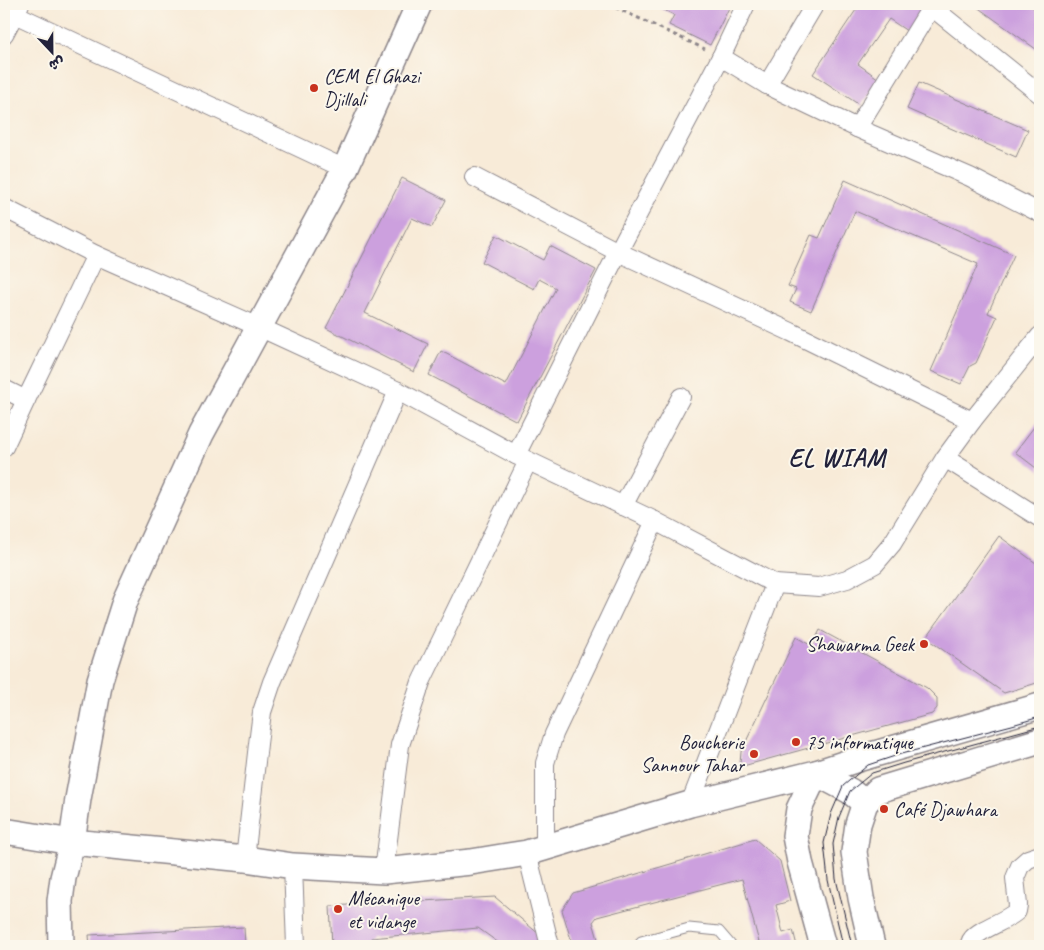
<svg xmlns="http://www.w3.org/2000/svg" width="1044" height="950" viewBox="0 0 1044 950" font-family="Caveat,'Playpen Sans Arabic',sans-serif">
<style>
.building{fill:#cca0de}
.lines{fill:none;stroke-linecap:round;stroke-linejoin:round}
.lane-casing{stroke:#8d868a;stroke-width:11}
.street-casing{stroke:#8d868a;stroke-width:20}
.secondary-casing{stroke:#8d868a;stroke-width:28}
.path{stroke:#8d868a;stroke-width:3;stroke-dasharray:4 4;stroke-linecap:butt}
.lane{stroke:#fff;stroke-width:9}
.street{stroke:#fff;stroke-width:18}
.secondary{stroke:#fff;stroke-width:25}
.tram{stroke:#22223b;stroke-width:1}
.poi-dot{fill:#c8321e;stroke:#fbf7ec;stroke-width:2}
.labels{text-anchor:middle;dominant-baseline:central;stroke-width:4;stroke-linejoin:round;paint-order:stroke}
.poi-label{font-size:20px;fill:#22223b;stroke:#fbf7ec;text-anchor:start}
.district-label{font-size:25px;font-weight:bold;letter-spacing:1px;fill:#22223b;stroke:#fbf7ec}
</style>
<rect width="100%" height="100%" fill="#fbf7ec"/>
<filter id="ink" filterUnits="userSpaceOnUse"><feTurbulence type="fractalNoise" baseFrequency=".02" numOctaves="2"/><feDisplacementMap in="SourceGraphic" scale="10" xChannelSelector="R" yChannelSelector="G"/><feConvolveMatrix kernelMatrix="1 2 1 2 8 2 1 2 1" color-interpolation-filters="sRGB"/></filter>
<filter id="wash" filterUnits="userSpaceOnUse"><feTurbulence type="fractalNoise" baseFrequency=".0096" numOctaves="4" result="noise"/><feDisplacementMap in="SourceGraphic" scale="20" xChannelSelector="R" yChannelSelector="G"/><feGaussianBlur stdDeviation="1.12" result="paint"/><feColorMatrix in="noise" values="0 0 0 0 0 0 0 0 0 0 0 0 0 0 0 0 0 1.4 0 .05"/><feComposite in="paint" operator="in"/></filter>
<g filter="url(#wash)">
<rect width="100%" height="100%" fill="#f8ebd8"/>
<g id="blocks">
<g class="building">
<polygon points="652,4 689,4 694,6 695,4 731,4 710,45 669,25 674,15"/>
<polygon points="860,4 919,4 926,9 910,33 889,19 858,64 879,79 861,106 813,74"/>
<polygon points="973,4 1028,4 1040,13 1040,52"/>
<polygon points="919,83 1028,130 1016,157 907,109"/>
<polygon points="402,178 446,200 432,227 412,218 365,313 428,344 414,372 326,328"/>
<polygon points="845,180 1014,255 988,313 997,317 976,363 970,366 961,384 931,371 978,264 855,211 811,311 790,302 796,289 788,286 811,235 819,238"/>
<polygon points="496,235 543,260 550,246 596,270 517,421 429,375 441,351 506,385 556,288 539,279 534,289 482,262"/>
<polygon points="1040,419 1040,471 1015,452"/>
<polygon points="999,536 1040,566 1040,682 1004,693 926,638"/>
<polygon points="820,630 927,688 937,698 937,708 932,714 743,766 740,763 741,752 796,637 812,646"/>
<polygon points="755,839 780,861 790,901 776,905 783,933 793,930 797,946 760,946 742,879 597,917 593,922 600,946 573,946 562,910 573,893"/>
<polygon points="495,897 540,935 542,946 503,946 478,928 371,938 365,946 332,946 330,906"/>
<polygon points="244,927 245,946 90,946 89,935"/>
</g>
</g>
</g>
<g filter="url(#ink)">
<use href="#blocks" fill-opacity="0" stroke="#8d868a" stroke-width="1"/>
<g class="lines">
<defs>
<polyline id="lane" points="641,941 689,928 719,931 732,946"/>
<g id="street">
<polyline points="928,4 1040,94"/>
<polyline points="4,9 345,169"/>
<polyline points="4,34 20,4"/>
<polyline points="721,57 767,85 857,128 970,177 1040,213"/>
<polyline points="767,85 815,4"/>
<polyline points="857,128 932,6"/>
<polyline points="474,177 618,252 791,332 972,421"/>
<polyline points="4,208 96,255 259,327 398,391 516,455 655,521 775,584 819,587 847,579 875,564 892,544 945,458 972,421 1040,336"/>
<polyline points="4,389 26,400"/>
<polyline points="4,447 26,400 96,255"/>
<polyline points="516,455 618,252 721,57 746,4"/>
<polyline points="945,458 1040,518"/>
<polyline points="623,506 681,397"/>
<polyline points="690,804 775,584"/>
<polyline points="545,848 545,763 554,734 655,521"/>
<polyline points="527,853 550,946"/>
<polyline points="245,859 258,744 262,712 272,682 398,391"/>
<polyline points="293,866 296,946"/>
<polyline points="384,871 400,745 421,682 528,461"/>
<path d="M969 946C970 944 970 941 972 939 981 928 1005 922 1017 911L1018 905 1015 878 1020 866 1028 859 1040 855"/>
</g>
<g id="secondary">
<polyline points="4,831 72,842 245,859 293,866 384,871 471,862 527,853 690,804 816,773 850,791 865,803"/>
<polyline points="61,946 60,901 63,878 72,842 78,799 100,680 125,601 201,434 345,169 419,4"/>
<polyline points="823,946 800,862 795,836 799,809 816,773 861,758 1040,706"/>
<polyline points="872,946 861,898 854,852 858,824 865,803 878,790 1040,741"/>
</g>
</defs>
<use href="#lane" class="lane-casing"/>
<use href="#street" class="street-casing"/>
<use href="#secondary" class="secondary-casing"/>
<polyline class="path" points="608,4 705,49"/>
<use href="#lane" class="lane"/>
<use href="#street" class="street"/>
<use href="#secondary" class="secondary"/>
<g class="tram">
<polyline points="843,946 828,880 824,843 831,814 843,786 868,765 901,754 1012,725 1040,717"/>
<polyline points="852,946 836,879 833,844 839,817 850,791 872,773 904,763 1040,726"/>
</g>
</g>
</g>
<g class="poi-dot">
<circle cx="314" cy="88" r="5"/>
<circle cx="924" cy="644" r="5"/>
<circle cx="796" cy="742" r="5"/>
<circle cx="754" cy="754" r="5"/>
<circle cx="884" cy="809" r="5"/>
<circle cx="338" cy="909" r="5"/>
</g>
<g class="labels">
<g class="poi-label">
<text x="324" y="76">CEM El Ghazi<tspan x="324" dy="23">Djillali</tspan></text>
<text x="914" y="644" text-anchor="end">Shawarma Geek</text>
<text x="744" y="742" text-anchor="end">Boucherie<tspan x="744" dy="23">Sannour Tahar</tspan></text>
<text x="806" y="742">75 informatique</text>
<text x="894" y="809">Café Djawhara</text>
<text x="348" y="898">Mécanique<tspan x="348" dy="23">et vidange</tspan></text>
</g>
<g class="district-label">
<text x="837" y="458">EL WIAM</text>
</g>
</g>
<rect width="1044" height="950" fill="none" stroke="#fbf7ec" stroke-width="20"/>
<g transform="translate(52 52) rotate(158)" stroke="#fbf7ec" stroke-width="4" paint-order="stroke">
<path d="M0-4L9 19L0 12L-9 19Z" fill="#22223b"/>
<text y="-8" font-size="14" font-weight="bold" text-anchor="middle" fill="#22223b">ش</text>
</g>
</svg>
